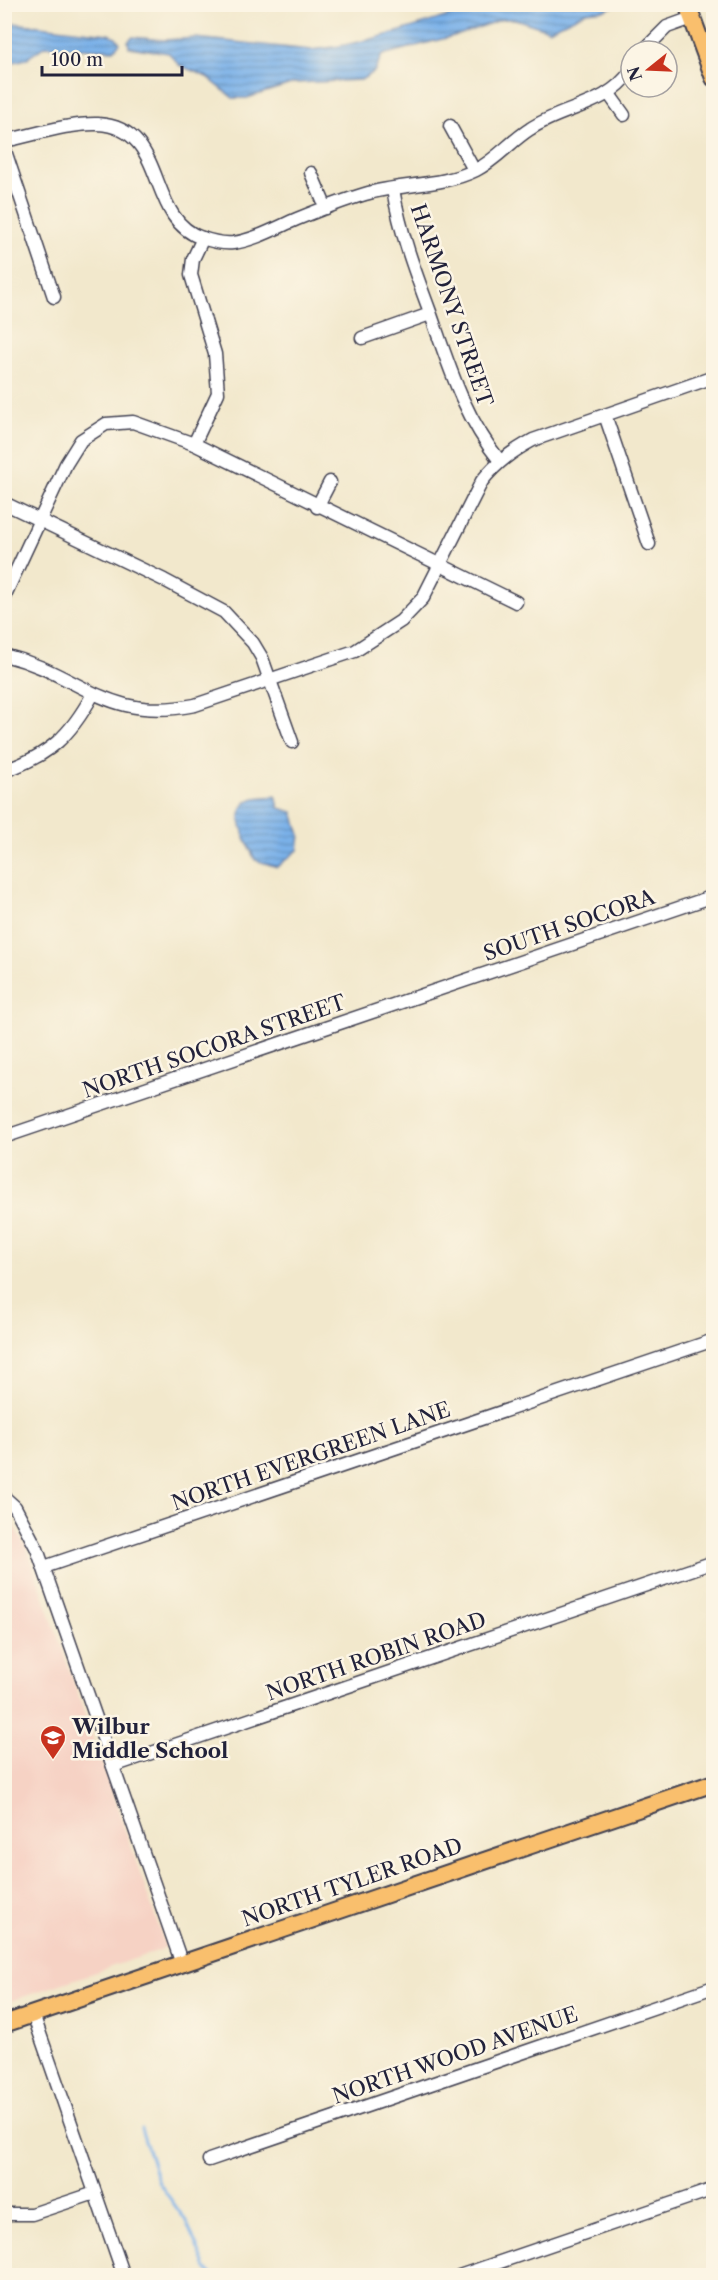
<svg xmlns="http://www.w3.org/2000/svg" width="718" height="2280" viewBox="0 0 718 2280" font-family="'Libre Caslon Text',serif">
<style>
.built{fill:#f6d2c4}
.water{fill:url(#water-rules);stroke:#4e6a92;stroke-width:1.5}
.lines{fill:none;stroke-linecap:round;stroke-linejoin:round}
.stream{stroke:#7ab1e9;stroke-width:3}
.minor-casing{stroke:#414051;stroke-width:15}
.major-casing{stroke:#414051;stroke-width:20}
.minor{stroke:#fff;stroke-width:12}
.major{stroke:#f9bf6d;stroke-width:16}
.labels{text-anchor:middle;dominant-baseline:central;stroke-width:5;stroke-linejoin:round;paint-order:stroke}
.street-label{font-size:21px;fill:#22223b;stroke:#fcf5e5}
.poi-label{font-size:21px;font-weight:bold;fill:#22223b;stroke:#fcf5e5;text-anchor:start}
</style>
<defs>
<pattern id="water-rules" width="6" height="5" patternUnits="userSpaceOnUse" patternTransform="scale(1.5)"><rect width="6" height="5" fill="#7ab1e9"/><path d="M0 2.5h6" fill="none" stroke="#6490be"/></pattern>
</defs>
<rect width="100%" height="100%" fill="#fcf5e5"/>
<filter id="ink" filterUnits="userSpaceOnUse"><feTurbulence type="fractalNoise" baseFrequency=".0167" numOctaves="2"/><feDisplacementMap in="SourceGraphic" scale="12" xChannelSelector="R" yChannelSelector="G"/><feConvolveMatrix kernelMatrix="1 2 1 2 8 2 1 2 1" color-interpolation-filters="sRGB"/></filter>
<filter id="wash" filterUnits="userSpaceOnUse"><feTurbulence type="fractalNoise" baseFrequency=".008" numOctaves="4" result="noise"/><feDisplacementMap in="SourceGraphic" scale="24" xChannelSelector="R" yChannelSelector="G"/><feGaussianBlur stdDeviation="1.35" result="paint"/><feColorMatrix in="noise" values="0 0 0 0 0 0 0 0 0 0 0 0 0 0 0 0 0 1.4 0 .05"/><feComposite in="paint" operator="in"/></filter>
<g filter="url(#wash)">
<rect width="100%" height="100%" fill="#f2e8cc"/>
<polygon class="built" points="5,1512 27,1548 166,1948 5,2003"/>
<g class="water">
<path d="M483 5H616L605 10 586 12 549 30 515 19H502L461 34 382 55 374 72 361 80 294 83 247 98H233L207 77 179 65 169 53 129 47 128 41 132 37 164 40 196 38 311 50C372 44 426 22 483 5Z"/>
<polygon points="5,22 108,34 116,37 120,43 114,50 45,46 26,59 5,64"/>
<path d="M276 796 279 808 293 812 300 835 298 850 277 867 255 860C248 843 227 810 252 799 258 797 269 797 276 796Z"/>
</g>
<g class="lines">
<polyline class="stream" points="141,2129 159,2183 186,2221 206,2268 213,2276"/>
</g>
</g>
<g filter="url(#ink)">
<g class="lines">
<defs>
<g id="minor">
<polyline points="643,51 667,27 692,18"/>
<polyline points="609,94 624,115"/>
<polyline points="450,126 474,170"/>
<path d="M4 141C34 135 68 123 98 124 169 128 145 219 202 238 211 241 223 244 233 243 255 240 276 228 297 219 319 210 342 201 365 194 402 183 441 187 476 170 496 160 511 141 530 129 564 106 606 107 631 71"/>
<polyline points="4,148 54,297"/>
<polyline points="311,173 326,208"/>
<path d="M393 189C400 232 415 272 430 312 449 366 464 417 500 461"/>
<polyline points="362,338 430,314"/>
<polyline points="605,415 649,544"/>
<polyline points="194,444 218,393 215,354 191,275 193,259 203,238"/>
<polyline points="4,503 164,580 224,612 253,643 262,658 292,742"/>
<polyline points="317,507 330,482"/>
<polyline points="4,597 66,464 81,440 106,424 133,422 194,444 516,602"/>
<path d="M4 655C82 674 105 723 195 705L355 651 401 621 423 598 482 481C497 462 513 451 533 440L714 377"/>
<path d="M4 771C50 755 70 736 93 694"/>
<polyline points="4,1137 714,896"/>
<polyline points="4,1497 15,1507 37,1549 182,1964"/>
<polyline points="44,1567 714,1340"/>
<polyline points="113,1766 714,1562"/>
<polyline points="33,2014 124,2276"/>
<polyline points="209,2160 714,1987"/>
<polyline points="4,2214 32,2214 95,2193"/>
<polyline points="459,2276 714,2189"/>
</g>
<g id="major">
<polyline points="687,4 714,78"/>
<polyline points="4,2024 714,1783"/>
</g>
</defs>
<use href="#minor" class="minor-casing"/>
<use href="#major" class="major-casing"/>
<use href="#minor" class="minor"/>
<use href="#major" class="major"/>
</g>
</g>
<defs>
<symbol id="school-pin" viewBox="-11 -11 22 30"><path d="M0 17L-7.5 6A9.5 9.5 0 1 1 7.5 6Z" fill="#c8321e" stroke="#fcf5e5"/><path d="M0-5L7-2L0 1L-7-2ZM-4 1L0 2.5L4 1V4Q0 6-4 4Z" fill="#fff"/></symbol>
</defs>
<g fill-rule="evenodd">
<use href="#school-pin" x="38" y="1723" width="30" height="40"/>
</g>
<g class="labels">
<g class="street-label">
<text transform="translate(452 305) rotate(71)">HARMONY STREET</text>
<text transform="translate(569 925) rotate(-19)">SOUTH SOCORA</text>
<text transform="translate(214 1046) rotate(-19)">NORTH SOCORA STREET</text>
<text transform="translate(311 1456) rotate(-19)">NORTH EVERGREEN LANE</text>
<text transform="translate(376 1656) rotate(-19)">NORTH ROBIN ROAD</text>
<text transform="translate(352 1882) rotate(-19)">NORTH TYLER ROAD</text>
<text transform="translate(455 2055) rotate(-19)">NORTH WOOD AVENUE</text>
</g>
<g class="poi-label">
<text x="72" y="1726">Wilbur<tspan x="72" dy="24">Middle School</tspan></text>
</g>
</g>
<rect width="718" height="2280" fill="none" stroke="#fcf5e5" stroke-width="24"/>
<g transform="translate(649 69) rotate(252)"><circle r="28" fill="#fcf5e5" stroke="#a5a1a1" stroke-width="1.5"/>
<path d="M0-4.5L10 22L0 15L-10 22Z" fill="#c8321e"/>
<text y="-9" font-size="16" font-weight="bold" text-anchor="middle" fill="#22223b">N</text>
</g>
<path d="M42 66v9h140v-9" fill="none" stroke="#22223b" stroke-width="3"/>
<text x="51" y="66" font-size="18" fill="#22223b" stroke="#fcf5e5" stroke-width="4.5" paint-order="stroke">100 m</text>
</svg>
